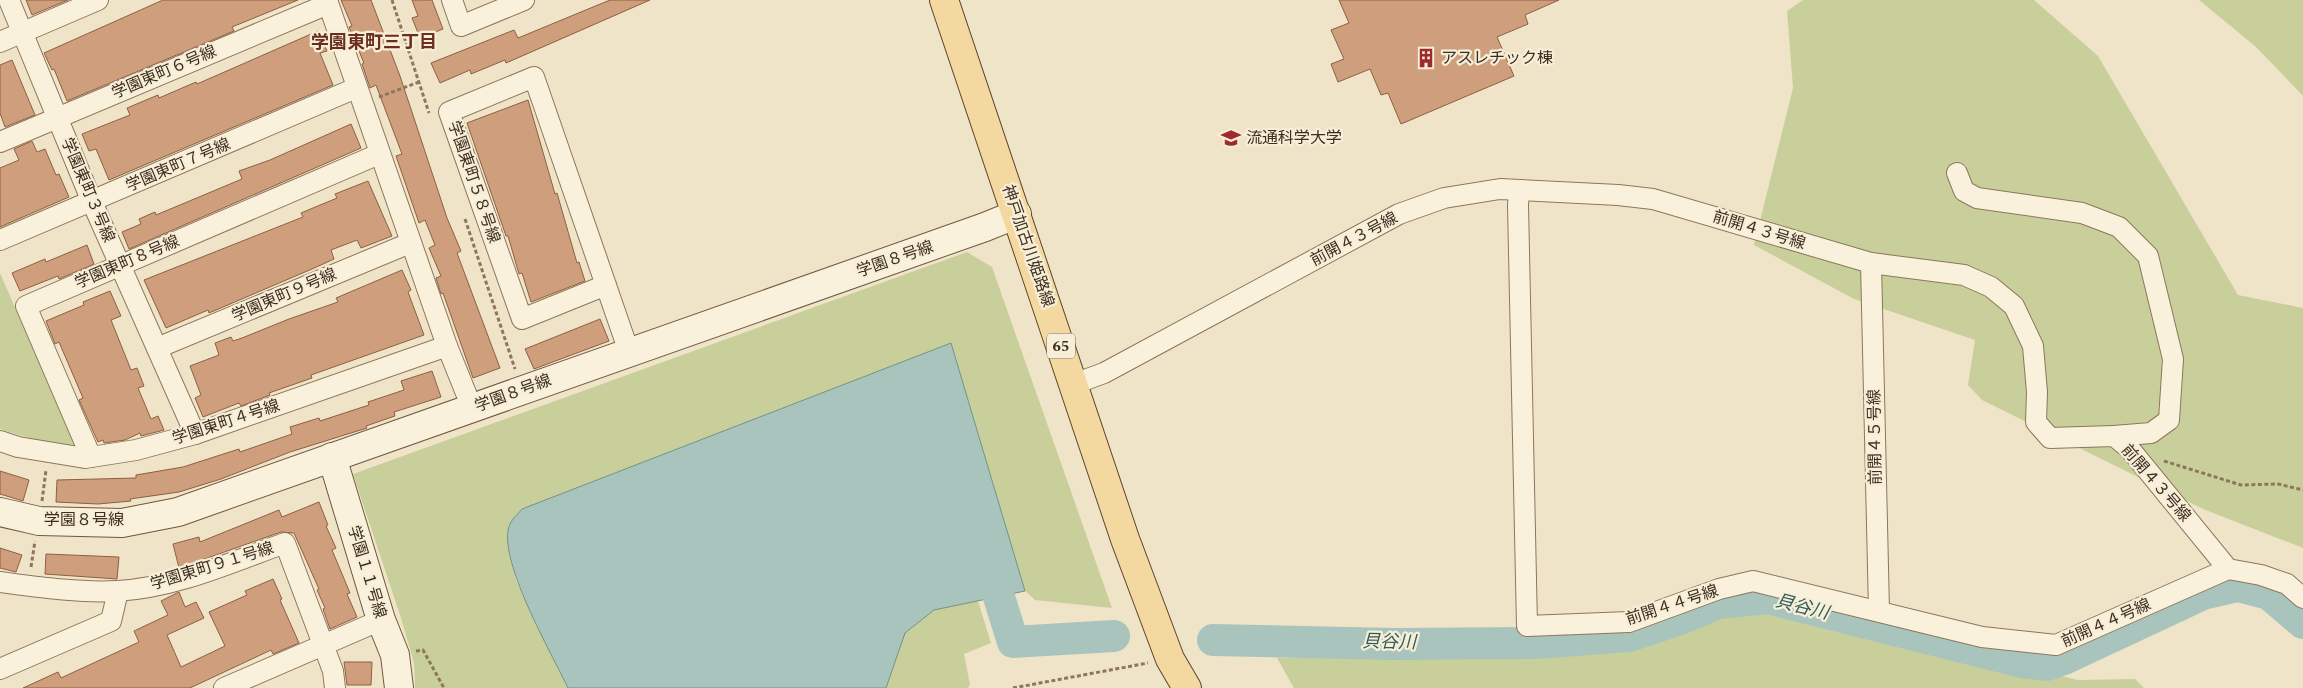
<svg xmlns="http://www.w3.org/2000/svg" width="2303" height="688" viewBox="0 0 2303 688" font-family="Spectral,'Noto Sans JP',serif">
<style>
.green{fill:#c9cf9b}
.water{fill:#a9c4bc;stroke:#6f938a}
.lines{fill:none;stroke-linecap:round;stroke-linejoin:round}
.river{stroke:#a9c4bc;stroke-width:32}
.building{fill:#cf9f7d;stroke:#8d5f41}
.street-casing{stroke:#8d765c;stroke-width:22}
.secondary-casing{stroke:#6f573f;stroke-width:30}
.primary-casing{stroke:#5b4430;stroke-width:30}
.path{stroke:#8d765c;stroke-width:3;stroke-dasharray:4 2.5;stroke-linecap:butt}
.street{stroke:#faf1dc;stroke-width:20}
.secondary{stroke:#faf1dc;stroke-width:28}
.primary{stroke:#f3d9a0;stroke-width:28}
.labels{text-anchor:middle;dominant-baseline:central;stroke-width:4.5;stroke-linejoin:round;paint-order:stroke}
.shield{fill:#f7eed8;stroke:#756857;stroke-width:1}
.shield-label{font-size:15px;font-weight:bold;fill:#3d2e20}
.poi-label{font-size:16px;fill:#3d2e20;stroke:#f7eed8;text-anchor:start}
.street-label{font-size:16px;fill:#3d2e20;stroke:#f7eed8}
.neighbourhood-label{font-size:18px;font-weight:bold;fill:#6b2e1e;stroke:#f7eed8}
.water-label{font-size:18px;font-style:italic;fill:#2f5d5a;stroke:#f7eed8}
</style>
<rect width="100%" height="100%" fill="#f0e4c8"/>
<g class="green">
<polygon points="1803,0 2034,0 2098,56 2238,295 2303,308 2303,548 2203,509 1982,400 1968,385 1975,340 1854,299 1754,245 1793,88 1787,11"/>
<polygon points="2199,0 2303,0 2303,96 2256,47"/>
<polygon points="967,252 992,267 1112,608 1035,600 1025,591 951,343 509,524 508,543 516,580 568,688 415,688 414,663 401,618 353,474"/>
<polygon points="0,273 75,445 43,442 0,429"/>
<polygon points="978,601 991,643 964,654 970,685 968,688 886,688 905,633 934,610"/>
<polygon points="1775,608 2078,680 2135,679 2144,688 1294,688 1277,658 1625,652 1723,610"/>
</g>
<path class="water" d="M951 343 1025 591 934 610 905 633 886 688H568C553 656 495 556 510 524 512 519 519 513 522 509Z"/>
<g class="lines">
<g class="river">
<polyline points="999,597 1013,642 1114,636"/>
<polyline points="1213,640 1394,644 1535,643 1629,636 1680,619 1719,603 1767,598 2022,662 2047,665 2064,659 2203,594 2238,586 2269,594 2303,623"/>
</g>
</g>
<g class="building">
<polygon points="26,0 68,0 32,15"/>
<polygon points="163,0 298,0 232,27 234,31 67,101 54,69 52,70 44,53"/>
<polygon points="341,0 371,0 400,76 447,218 461,251 457,253 500,368 473,378 443,293 441,294 436,278 441,276 429,248 435,245 425,220 419,223 396,156 402,154 376,85 370,88 362,64 364,63 349,27 352,26"/>
<polygon points="412,0 432,0 443,29 420,38 412,18 418,16"/>
<polygon points="610,0 650,0 506,63 505,60 471,74 470,70 440,83 431,63 514,30 518,38"/>
<polygon points="1339,0 1559,0 1525,15 1528,24 1497,37 1514,76 1401,124 1388,93 1381,95 1370,69 1338,82 1331,64 1344,59 1331,30 1349,23"/>
<polygon points="318,31 327,51 320,53 333,85 109,180 96,149 89,151 82,134 130,115 127,108 158,95 159,98 196,82 197,84"/>
<polygon points="12,60 35,115 5,127 0,113 0,65"/>
<polygon points="528,100 555,194 557,193 577,263 579,262 585,281 531,302 522,273 519,274 508,236 506,236 467,123"/>
<polygon points="351,124 361,148 129,249 122,232 141,224 139,219 155,212 156,215 242,179 239,171 270,160"/>
<polygon points="32,141 37,152 45,149 56,175 59,174 69,197 0,227 0,168 19,160 14,149"/>
<polygon points="368,181 392,236 361,248 357,240 331,250 334,259 312,269 209,313 208,310 166,328 144,280 303,217 301,213 337,198 335,194"/>
<polygon points="87,245 94,264 59,279 58,276 20,291 12,273 45,259 46,262"/>
<polygon points="402,270 411,290 408,292 424,335 311,375 312,378 269,393 270,395 241,406 239,403 203,417 195,398 201,395 190,366 219,355 215,343 231,337 233,341 242,338 289,319 338,302 336,298"/>
<polygon points="110,291 121,316 111,320 131,370 137,368 144,386 138,388 151,419 158,416 164,430 141,436 140,433 125,440 104,443 103,440 98,442 79,400 83,398 59,342 55,344 46,321 84,305 83,302"/>
<polygon points="600,319 609,341 534,369 525,349"/>
<polygon points="432,371 441,397 394,412 395,416 366,426 367,428 290,452 221,479 179,492 130,499 131,501 98,504 56,502 57,480 136,478 136,475 183,467 239,449 240,452 292,434 290,427 319,418 320,421 369,405 368,402 404,390 401,381"/>
<polygon points="0,471 29,480 23,501 0,494"/>
<polygon points="319,502 328,525 326,526 336,548 332,550 350,593 347,594 357,617 330,629 323,609 325,608 317,590 319,589 294,533 281,532 179,568 173,544 199,537 200,542 279,510 282,517"/>
<polygon points="0,548 22,555 16,572 0,568"/>
<polygon points="46,554 119,557 117,579 45,574"/>
<polygon points="273,579 282,599 280,600 299,643 273,654 271,650 190,688 23,688 58,672 61,678 139,642 134,631 168,615 161,601 179,592 185,607 196,602 204,618 167,635 181,667 225,646 209,612 247,595 245,591"/>
<polygon points="344,662 372,662 371,685 347,685"/>
</g>
<g class="lines">
<defs>
<g id="street">
<polyline points="9,0 92,202 195,434"/>
<polyline points="452,0 461,26 524,0"/>
<polyline points="0,42 98,0"/>
<polyline points="0,142 328,4"/>
<polyline points="1957,173 1964,191 1977,198 2082,213 2119,227 2148,256 2173,359 2169,420 2151,433 2114,436"/>
<polyline points="1519,190 1518,205 1527,626 1629,622 1719,589 1753,581 1982,637 2056,645 2228,569"/>
<polyline points="0,240 356,88"/>
<polyline points="1871,263 1879,611"/>
<polyline points="606,285 522,319 449,112 534,77 629,352"/>
<polyline points="447,346 472,408"/>
<polyline points="157,348 410,243"/>
<polyline points="1074,384 1104,373 1399,214 1444,198 1500,189 1618,195 1653,199 1871,263 1964,275 1991,287 2014,306 2033,346 2037,392 2036,422 2050,438 2114,436 2130,449 2228,569 2261,575 2287,584 2303,598"/>
<polyline points="0,441 18,447 85,458 136,450 195,434 447,346 327,0"/>
<polyline points="91,457 26,306 379,154"/>
<path d="M0 582C38 587 79 593 117 591 175 588 232 562 285 543L333 671 335 688"/>
<polyline points="0,669 111,621 118,591"/>
<polyline points="224,688 381,620"/>
</g>
<g id="secondary">
<polyline points="332,457 381,620 395,655 399,688"/>
<polyline points="0,512 39,521 122,523 178,512 985,227 1017,214"/>
</g>
<polyline id="primary" points="944,0 1125,539 1170,659 1187,688"/>
</defs>
<use href="#street" class="street-casing"/>
<use href="#secondary" class="secondary-casing"/>
<use href="#primary" class="primary-casing"/>
<g class="path">
<polyline points="392,0 429,113"/>
<polyline points="379,97 419,82"/>
<polyline points="465,219 515,369"/>
<polyline points="2164,461 2241,485 2278,484 2303,490"/>
<polyline points="42,501 46,470"/>
<polyline points="31,567 35,541"/>
<polyline points="416,651 423,650 444,688"/>
<polyline points="1013,688 1148,663"/>
</g>
<use href="#street" class="street"/>
<use href="#secondary" class="secondary"/>
<use href="#primary" class="primary"/>
</g>
<defs>
<symbol id="building-bare" viewBox="-9 -9 18 18"><path d="M-4-6H4V6H1V3H-1V6H-4ZM-2.5-4.3h1.7v1.8h-1.7ZM.8-4.3h1.7v1.8H.8ZM-2.5-1h1.7V.8h-1.7ZM.8-1h1.7V.8H.8Z" fill="#9e2a2b" stroke="#f7eed8" stroke-width="2.5" paint-order="stroke"/></symbol>
<symbol id="university-bare" viewBox="-9 -9 18 18"><path d="M0-5L7-2L0 1L-7-2ZM-4 1L0 2.5L4 1V4Q0 6-4 4Z" fill="#9e2a2b" stroke="#f7eed8" stroke-width="2.5" paint-order="stroke"/></symbol>
</defs>
<g fill-rule="evenodd">
<use href="#building-bare" x="1412" y="44" width="28" height="28"/>
<use href="#university-bare" x="1217" y="124" width="28" height="28"/>
</g>
<g class="labels">
<rect class="shield" x="1047" y="333.5" width="28" height="25" rx="4"/>
<g class="shield-label">
<text x="1061" y="346">65</text>
</g>
<g class="poi-label">
<text x="1441" y="58">アスレチック棟</text>
<text x="1246" y="138">流通科学大学</text>
</g>
<g class="street-label">
<text transform="translate(164 72) rotate(-23)">学園東町６号線</text>
<text transform="translate(178 165) rotate(-23)">学園東町７号線</text>
<text transform="translate(474 182) rotate(71)">学園東町５８号線</text>
<text transform="translate(88 190) rotate(67)">学園東町３号線</text>
<text transform="translate(1759 230) rotate(17)">前開４３号線</text>
<text transform="translate(1354 239) rotate(-28)">前開４３号線</text>
<text transform="translate(1028 246) rotate(71)">神戸加古川姫路線</text>
<text transform="translate(895 259) rotate(-19)">学園８号線</text>
<text transform="translate(127 262) rotate(-23)">学園東町８号線</text>
<text transform="translate(284 295) rotate(-23)">学園東町９号線</text>
<text transform="translate(513 393) rotate(-20)">学園８号線</text>
<text transform="translate(226 422) rotate(-18)">学園東町４号線</text>
<text transform="translate(1875 437) rotate(-91)">前開４５号線</text>
<text transform="translate(2156 483) rotate(49)">前開４３号線</text>
<text x="84" y="520">学園８号線</text>
<text transform="translate(212 566) rotate(-17)">学園東町９１号線</text>
<text transform="translate(367 572) rotate(73)">学園１１号線</text>
<text transform="translate(1672 605) rotate(-18)">前開４４号線</text>
<text transform="translate(2106 623) rotate(-24)">前開４４号線</text>
</g>
<g class="neighbourhood-label">
<text x="374" y="42">学園東町三丁目</text>
</g>
<g class="water-label">
<text transform="translate(1802 607) rotate(14)">貝谷川</text>
<text transform="translate(1389 642) rotate(1)">貝谷川</text>
</g>
</g>
</svg>
